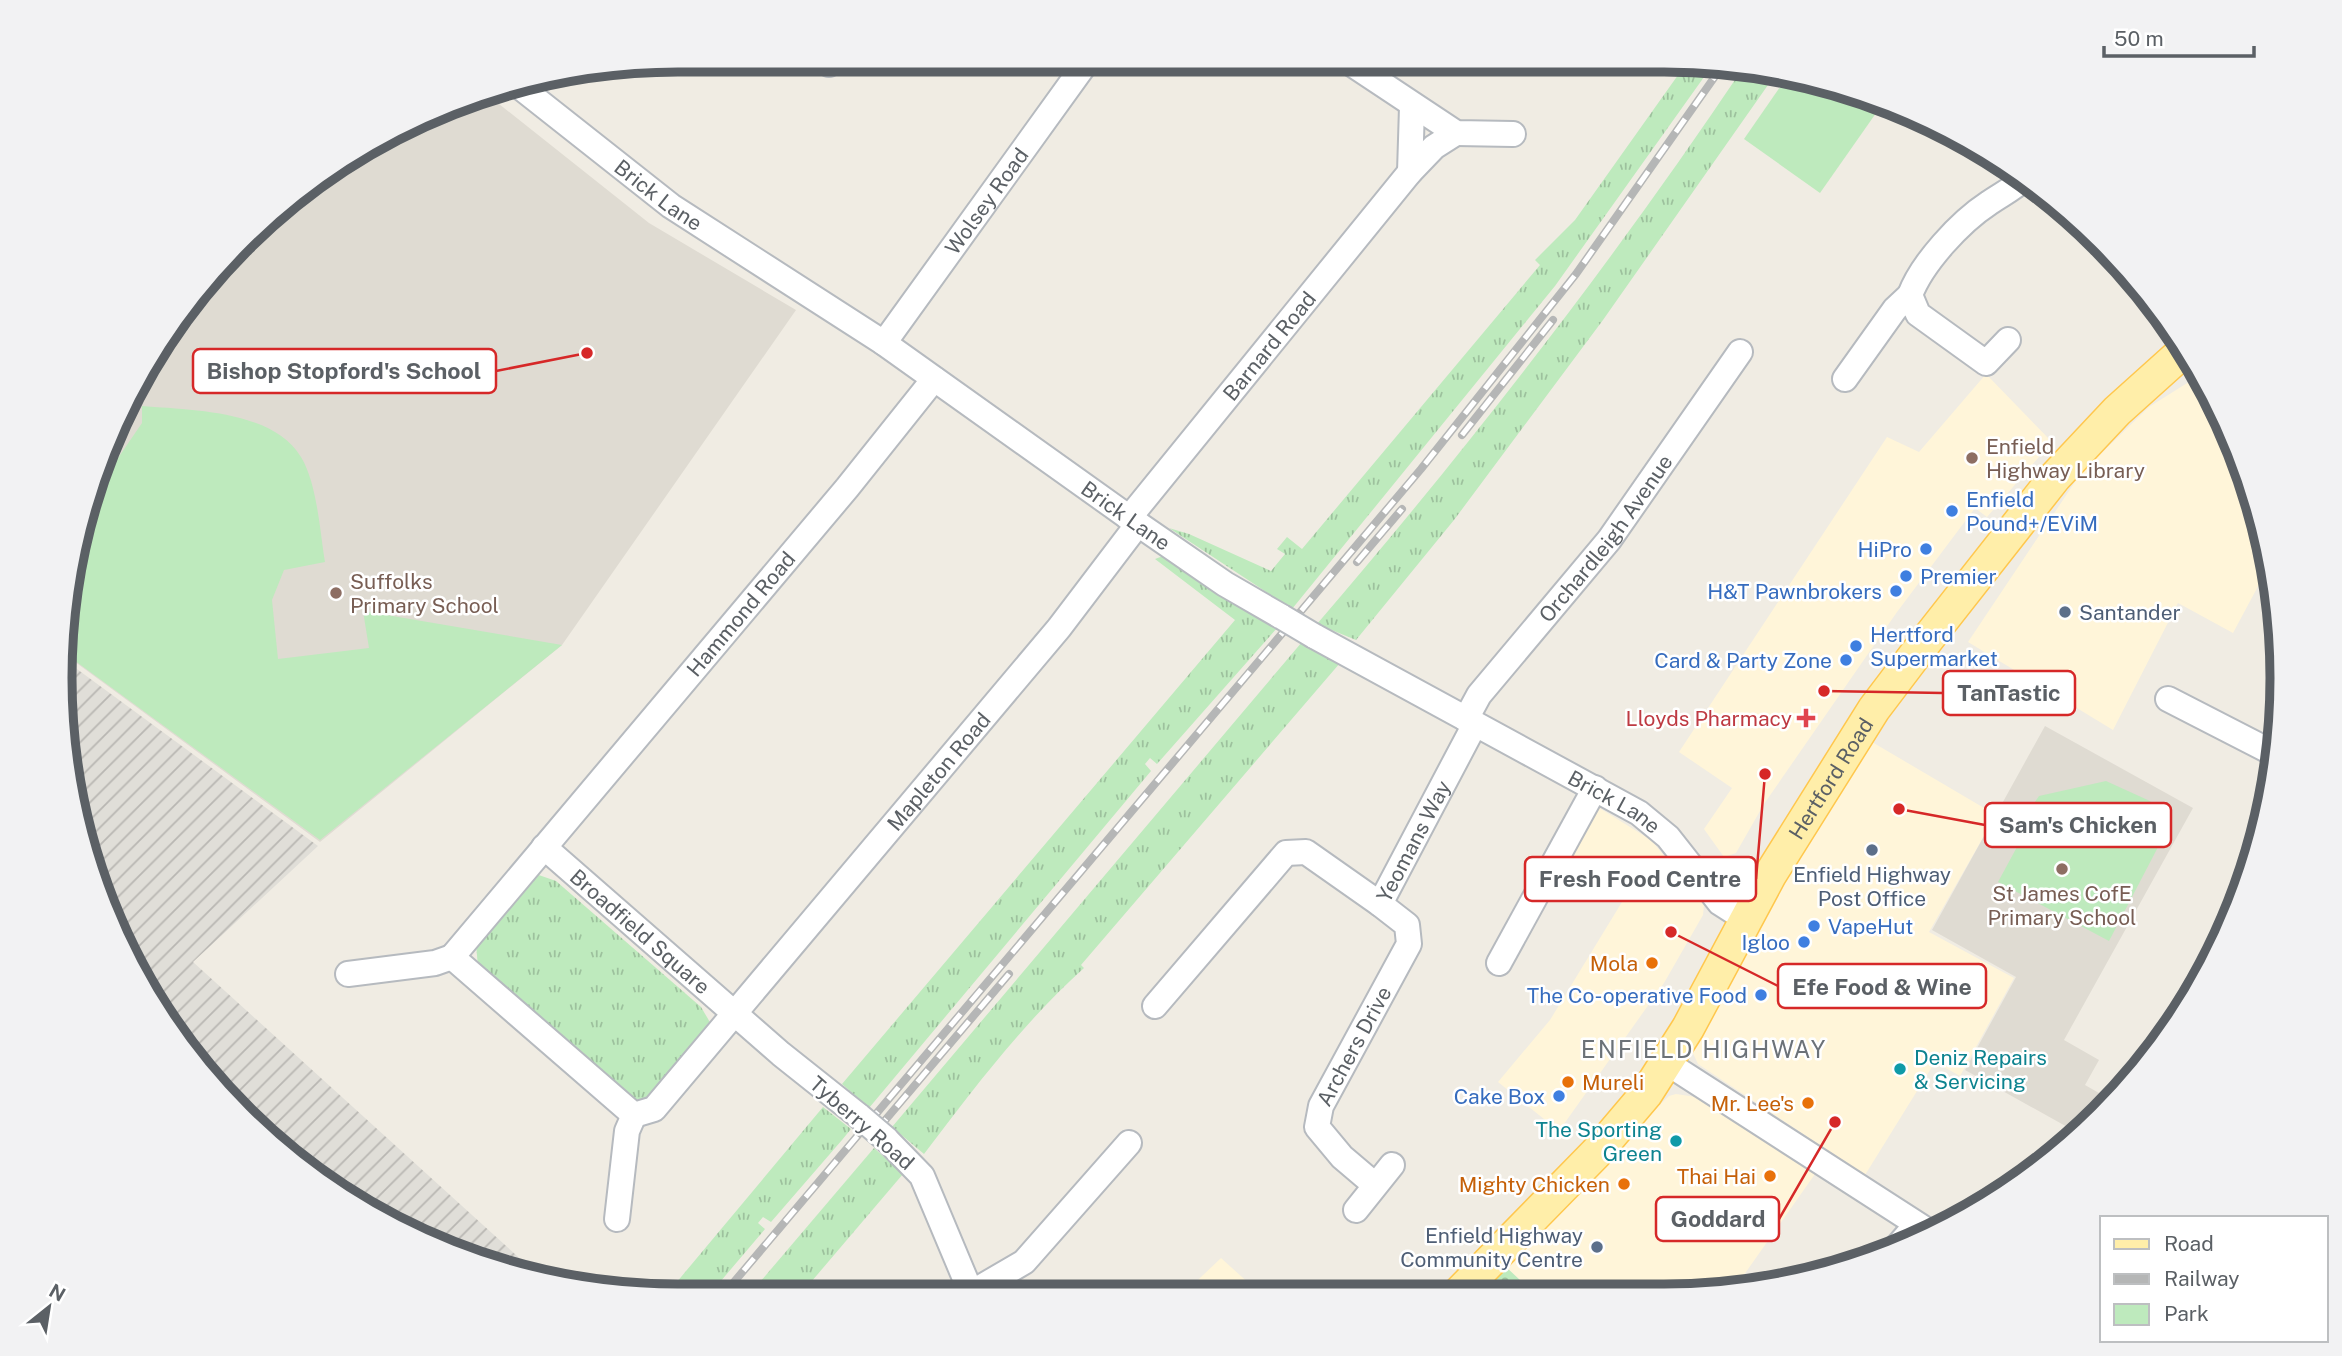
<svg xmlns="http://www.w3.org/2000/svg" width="2342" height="1356" viewBox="0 0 2342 1356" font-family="'Public Sans',sans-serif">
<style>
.commercial{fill:#fff5d9}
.industrial{fill:url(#industrial-furrows)}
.education{fill:#dfdbd2}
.grass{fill:url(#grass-tufts)}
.cemetery{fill:url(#cemetery-stones)}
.green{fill:#beeabd}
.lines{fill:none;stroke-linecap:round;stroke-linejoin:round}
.minor-casing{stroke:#b6babf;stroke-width:28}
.major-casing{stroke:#ffc74d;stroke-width:35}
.minor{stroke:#fff;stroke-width:24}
.major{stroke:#ffeea9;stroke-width:32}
.rail-casing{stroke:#b5b6b6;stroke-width:8}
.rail{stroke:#fff;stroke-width:5;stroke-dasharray:16;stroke-linecap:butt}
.minor-bridge-casing{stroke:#b6babf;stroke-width:28;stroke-linecap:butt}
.minor-bridge{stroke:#fff;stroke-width:24}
.education-dot{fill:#8d6e63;stroke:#fff;stroke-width:2.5}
.shop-dot{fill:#3f7fe0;stroke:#fff;stroke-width:2.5}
.service-dot{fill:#5c6f8a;stroke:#fff;stroke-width:2.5}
.health-dot{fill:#e0444e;stroke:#fff;stroke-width:2.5}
.food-dot{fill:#e8710a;stroke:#fff;stroke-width:2.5}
.culture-dot{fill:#0f9aa8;stroke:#fff;stroke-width:2.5}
.labels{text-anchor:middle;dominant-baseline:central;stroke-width:5;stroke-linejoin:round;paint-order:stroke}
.street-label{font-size:21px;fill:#5b6065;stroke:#fff}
.education-label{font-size:21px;fill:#785e54;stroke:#fff;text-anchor:start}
.shop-label{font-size:21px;fill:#366cbe;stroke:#fff;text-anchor:end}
.service-label{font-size:21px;fill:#4e5e75;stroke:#fff;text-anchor:start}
.health-label{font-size:21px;fill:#be3a42;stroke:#fff;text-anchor:end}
.food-label{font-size:21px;fill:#c56008;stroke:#fff;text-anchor:end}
.culture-label{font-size:21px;fill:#0d838f;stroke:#fff;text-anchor:start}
.quarter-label{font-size:24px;letter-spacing:2px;fill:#6c7278;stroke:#fff}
.rim{fill:none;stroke:#5b6065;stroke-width:9}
.leader{fill:none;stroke:#d62828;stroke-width:2.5}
.callout-dot{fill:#d62828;stroke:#fff;stroke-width:2.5}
.callout{fill:#fff;stroke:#d62828;stroke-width:2.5}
.callout-label{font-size:23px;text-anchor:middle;font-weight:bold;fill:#5b6065}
</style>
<defs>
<pattern id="industrial-furrows" width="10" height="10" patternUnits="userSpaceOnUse" patternTransform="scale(1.75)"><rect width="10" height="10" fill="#e0ded8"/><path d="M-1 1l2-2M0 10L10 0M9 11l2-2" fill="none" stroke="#b9b7b3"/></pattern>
<pattern id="grass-tufts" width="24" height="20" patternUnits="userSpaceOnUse" patternTransform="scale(1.75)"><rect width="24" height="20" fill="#beeabd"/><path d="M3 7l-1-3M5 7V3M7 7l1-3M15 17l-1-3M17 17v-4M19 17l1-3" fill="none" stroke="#9dc19d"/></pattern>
<pattern id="cemetery-stones" width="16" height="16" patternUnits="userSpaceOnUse" patternTransform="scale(1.75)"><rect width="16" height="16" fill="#beeabd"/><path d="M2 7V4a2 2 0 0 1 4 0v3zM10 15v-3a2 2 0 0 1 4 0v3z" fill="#9dc19d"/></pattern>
</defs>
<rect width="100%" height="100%" fill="#f0ece3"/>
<g class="commercial">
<polygon points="2198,372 2235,441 2271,562 2233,633 2178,603 2113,730 1968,642 2081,473 2149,407 2192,380"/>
<polygon points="1986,374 2052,442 1987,517 1975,508 1897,612 1764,804 1736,853 1724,857 1704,829 1732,788 1679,752 1887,437 1919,452"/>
<polygon points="1872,742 1996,815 1929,932 2014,978 1960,1076 1935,1062 1865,1175 1698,1064 1692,1051 1761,920"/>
<polygon points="1596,806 1651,840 1704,904 1703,915 1664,983 1559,1131 1498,1082 1550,1020 1622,902 1560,870"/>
<polygon points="1676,1094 1696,1097 1815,1174 1734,1289 1705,1295 1536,1295 1505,1266 1629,1134 1669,1096"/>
<polygon points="1221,1258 1262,1295 1182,1295"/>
<polygon points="1332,1280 1349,1295 1317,1295"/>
</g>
<polygon class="industrial" points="66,661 318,846 193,962 538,1275 479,1264 335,1192 213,1085 106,914 61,718"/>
<g class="education">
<polygon points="480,92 484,92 649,223 796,310 562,645 320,842 67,656 81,518 164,334 302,187"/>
<polygon points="2045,726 2193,808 2064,1040 2099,1060 2085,1085 2113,1101 2101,1116 2078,1133 1965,1070 2016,977 1932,930"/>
</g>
<g class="grass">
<polygon points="1688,61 1714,63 1555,286 1292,609 1169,528 1189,534 1271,571 1285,554 1277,549 1287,537 1302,549 1540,265 1535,260 1575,220"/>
<path d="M1743 68 1775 75 1603 320 1454 520 1356 640 1317 624C1469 447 1613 262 1743 68Z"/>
<polygon points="1163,556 1277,628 1157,764 1150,758 1145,764 1151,771 869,1108 842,1084 1235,620 1155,559"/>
<path d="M1302 642 1340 663 1081 965 1084 968C1024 1022 973 1089 924 1154L892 1127Z"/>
<polygon points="533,873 556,881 701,1007 711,1024 654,1095 643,1100 632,1099 478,967 476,944"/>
<polygon points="823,1107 851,1129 842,1140 771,1222 763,1217 758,1223 765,1229 709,1295 666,1295"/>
<polygon points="874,1148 903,1174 800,1295 749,1295"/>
</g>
<polygon class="cemetery" points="1505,1266 1536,1295 1475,1295"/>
<g class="green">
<polygon points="1787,77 1861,92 1881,106 1820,193 1744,139"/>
<path d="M142 406C190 410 273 410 301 457 317 483 320 532 325 562L284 570 272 600 278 659 369 648 363 611 562 645 320 840 67 655 81 518 110 453 118 458 142 423Z"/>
<polygon points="2106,781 2150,801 2169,826 2109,941 1998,882 2024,834 2026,815 2039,796"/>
</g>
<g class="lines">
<defs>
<g id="minor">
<polyline points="1346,60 1456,133 1513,134"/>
<polyline points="829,64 829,60"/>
<path id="s1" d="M519 86 671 206 884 343 1138 524 1225 584 1282 617"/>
<polyline points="1410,172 1412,107"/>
<path d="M2008 340 1986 363 1918 314 1910 295C1922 263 1960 222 1989 203 2002 194 2013 189 2025 178"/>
<path id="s2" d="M884 343 1088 60"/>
<path id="s3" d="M934 379 847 488 452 957 634 1115 654 1109 1059 628 1138 524"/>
<polyline points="1845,379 1895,309 1910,295"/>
<path id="s4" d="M1129 518 1410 172 1434 147 1456 133"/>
<path id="s5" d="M1314 636 1639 813 1668 837 1720 903 1745 919"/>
<polyline points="2168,699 2275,754"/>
<path id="s6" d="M1466 719 1479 695 1609 540 1740 352"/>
<path id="s7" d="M544 847 781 1054 859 1116"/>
<polyline points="1499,963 1595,788"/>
<polyline points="348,974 435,963 452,957"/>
<path id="s8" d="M1155 1006 1286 853 1306 852 1380 904 1475 724"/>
<polyline points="1667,1063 1931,1233"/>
<polyline points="886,1139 922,1176 972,1295"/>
<path id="s9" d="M1375 1185 1342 1157 1317 1127 1321 1106 1409 944 1407 925 1380 904"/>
<polyline points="1356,1210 1392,1165"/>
<polyline points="617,1219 627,1131 634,1115"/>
<polyline points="1896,1248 1916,1225"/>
<polyline points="971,1293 1024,1262 1129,1143"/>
</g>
<g id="major">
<path id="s10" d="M1457 1295 1596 1153 1646 1094 1688 1028 1770 875 1874 709 1915 655 2055 477 2117 411 2186 349"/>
</g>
</defs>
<use href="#minor" class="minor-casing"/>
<use href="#major" class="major-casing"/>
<use href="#minor" class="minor"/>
<use href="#major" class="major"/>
<defs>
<g id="rail">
<polyline points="1462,435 1553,320"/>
<polyline points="1357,562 1402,509"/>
<polyline points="876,1131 1009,974"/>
<polyline points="723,1295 1421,469 1576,274 1723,65"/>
</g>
</defs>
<use href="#rail" class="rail-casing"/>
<use href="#rail" class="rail"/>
<defs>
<g id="minor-bridge">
<polyline points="1282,617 1314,636"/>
<polyline points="859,1116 886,1139"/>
</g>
</defs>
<use href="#minor-bridge" class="minor-bridge-casing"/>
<use href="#minor-bridge" class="minor-bridge"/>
</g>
<g class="education-dot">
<circle cx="1972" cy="458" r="7"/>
<circle cx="336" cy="593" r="7"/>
<circle cx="2062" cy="869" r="7"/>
</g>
<g class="shop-dot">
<circle cx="1952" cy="511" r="7"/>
<circle cx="1926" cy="549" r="7"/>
<circle cx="1906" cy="576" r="7"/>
<circle cx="1896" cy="591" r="7"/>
<circle cx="1856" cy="646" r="7"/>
<circle cx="1846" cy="660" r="7"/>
<circle cx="1814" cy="926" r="7"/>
<circle cx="1804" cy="942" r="7"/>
<circle cx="1761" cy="995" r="7"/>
<circle cx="1559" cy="1096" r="7"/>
</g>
<g class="service-dot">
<circle cx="2065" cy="612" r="7"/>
<circle cx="1872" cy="850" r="7"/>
<circle cx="1597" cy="1247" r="7"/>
</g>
<path class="health-dot" d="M1802.5 707.5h7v7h7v7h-7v7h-7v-7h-7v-7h7z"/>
<g class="food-dot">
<circle cx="1652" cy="963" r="7"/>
<circle cx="1568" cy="1082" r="7"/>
<circle cx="1808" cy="1103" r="7"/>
<circle cx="1770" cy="1176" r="7"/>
<circle cx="1624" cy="1184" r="7"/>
</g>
<g class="culture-dot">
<circle cx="1900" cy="1069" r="7"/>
<circle cx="1676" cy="1141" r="7"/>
</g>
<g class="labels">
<g class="street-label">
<text stroke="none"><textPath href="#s1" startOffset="177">Brick Lane</textPath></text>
<text stroke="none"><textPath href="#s2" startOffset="175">Wolsey Road</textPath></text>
<text stroke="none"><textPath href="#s4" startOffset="222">Barnard Road</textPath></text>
<text stroke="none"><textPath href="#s1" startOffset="744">Brick Lane</textPath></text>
<text stroke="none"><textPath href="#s6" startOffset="229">Orchardleigh Avenue</textPath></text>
<text transform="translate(741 614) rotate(-50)">Hammond Road</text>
<text stroke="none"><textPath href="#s3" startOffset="1456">Mapleton Road</textPath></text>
<text stroke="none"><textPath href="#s10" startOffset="642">Hertford Road</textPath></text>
<text stroke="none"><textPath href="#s5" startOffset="343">Brick Lane</textPath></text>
<text stroke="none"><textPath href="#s8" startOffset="383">Yeomans Way</textPath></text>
<text stroke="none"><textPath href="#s7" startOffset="128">Broadfield Square</textPath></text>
<text stroke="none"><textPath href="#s9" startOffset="172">Archers Drive</textPath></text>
<text transform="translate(862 1123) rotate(41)">Tyberry Road</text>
</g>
<g class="education-label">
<text x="1986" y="446">Enfield<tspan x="1986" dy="24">Highway Library</tspan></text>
<text x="350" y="581">Suffolks<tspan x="350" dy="24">Primary School</tspan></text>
<text x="2062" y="893" text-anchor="middle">St James CofE<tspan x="2062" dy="24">Primary School</tspan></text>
</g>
<g class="shop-label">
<text x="1966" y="499" text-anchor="start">Enfield<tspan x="1966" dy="24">Pound+/EViM</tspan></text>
<text x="1912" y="549">HiPro</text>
<text x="1920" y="576" text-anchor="start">Premier</text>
<text x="1882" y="591">H&amp;T Pawnbrokers</text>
<text x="1870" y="634" text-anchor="start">Hertford<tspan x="1870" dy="24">Supermarket</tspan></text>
<text x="1832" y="660">Card &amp; Party Zone</text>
<text x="1828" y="926" text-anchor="start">VapeHut</text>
<text x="1790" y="942">Igloo</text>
<text x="1747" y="995">The Co-operative Food</text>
<text x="1545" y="1096">Cake Box</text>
</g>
<g class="service-label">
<text x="2079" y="612">Santander</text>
<text x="1872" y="874" text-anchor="middle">Enfield Highway<tspan x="1872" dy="24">Post Office</tspan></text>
<text x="1583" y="1235" text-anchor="end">Enfield Highway<tspan x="1583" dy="24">Community Centre</tspan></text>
</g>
<g class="health-label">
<text x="1792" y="718">Lloyds Pharmacy</text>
</g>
<g class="food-label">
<text x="1638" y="963">Mola</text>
<text x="1582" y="1082" text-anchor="start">Mureli</text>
<text x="1794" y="1103">Mr. Lee's</text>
<text x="1756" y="1176">Thai Hai</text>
<text x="1610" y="1184">Mighty Chicken</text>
</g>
<g class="culture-label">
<text x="1914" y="1057">Deniz Repairs<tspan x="1914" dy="24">&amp; Servicing</tspan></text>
<text x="1662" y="1129" text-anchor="end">The Sporting<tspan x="1662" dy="24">Green</tspan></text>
</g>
<g class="quarter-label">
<text x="1704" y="1049">ENFIELD HIGHWAY</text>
</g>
</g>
<path d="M0 0H2342V1356H0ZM678 72H1664A606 606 0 0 1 2270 678V678A606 606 0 0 1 1664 1284H678A606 606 0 0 1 72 678V678A606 606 0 0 1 678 72Z" fill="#f2f2f3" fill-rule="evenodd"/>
<path class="rim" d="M678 72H1664A606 606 0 0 1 2270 678V678A606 606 0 0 1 1664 1284H678A606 606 0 0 1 72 678V678A606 606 0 0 1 678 72Z"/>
<path class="leader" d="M587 353L496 371M1824 691L1943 693M1899 809L1985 825M1765 774L1756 879M1671 932L1778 986M1835 1122L1779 1219"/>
<g class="callout-dot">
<circle cx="587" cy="353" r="7"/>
<circle cx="1824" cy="691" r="7"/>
<circle cx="1899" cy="809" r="7"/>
<circle cx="1765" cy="774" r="7"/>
<circle cx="1671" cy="932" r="7"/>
<circle cx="1835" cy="1122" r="7"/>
</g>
<g class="callout">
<rect x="193" y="349" width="303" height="44" rx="7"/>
<rect x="1943" y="671" width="132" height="44" rx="7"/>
<rect x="1985" y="803" width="186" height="44" rx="7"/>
<rect x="1525" y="857" width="231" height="44" rx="7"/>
<rect x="1778" y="964" width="208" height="44" rx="7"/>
<rect x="1656" y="1197" width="123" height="44" rx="7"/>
</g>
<g class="callout-label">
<text x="344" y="379">Bishop Stopford's School</text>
<text x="2009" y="701">TanTastic</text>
<text x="2078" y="833">Sam's Chicken</text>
<text x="1640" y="887">Fresh Food Centre</text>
<text x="1882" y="995">Efe Food &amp; Wine</text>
<text x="1718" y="1227">Goddard</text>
</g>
<rect x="2100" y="1216" width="228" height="126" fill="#ffffff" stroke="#bdbfc1" stroke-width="2"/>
<rect x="2114" y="1239" width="35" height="10" fill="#ffeea9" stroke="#bdbfc1" stroke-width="2"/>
<text x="2164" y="1251" font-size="21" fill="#5b6065">Road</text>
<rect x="2114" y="1274" width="35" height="10" fill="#b5b6b6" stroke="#bdbfc1" stroke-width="2"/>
<text x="2164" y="1286" font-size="21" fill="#5b6065">Railway</text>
<rect x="2114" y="1304" width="35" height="21" fill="#beeabd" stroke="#bdbfc1" stroke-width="2"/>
<text x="2164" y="1321" font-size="21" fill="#5b6065">Park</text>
<g transform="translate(49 1307) rotate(30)" stroke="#ffffff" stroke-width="5" paint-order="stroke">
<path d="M0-5L12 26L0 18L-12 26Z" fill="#5b6065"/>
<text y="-10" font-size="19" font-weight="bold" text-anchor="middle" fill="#5b6065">N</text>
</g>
<path d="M2104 46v10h150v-10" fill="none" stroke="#5b6065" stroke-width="3.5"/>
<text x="2114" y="46" font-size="21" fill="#5b6065" stroke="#ffffff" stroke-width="5" paint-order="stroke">50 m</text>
</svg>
